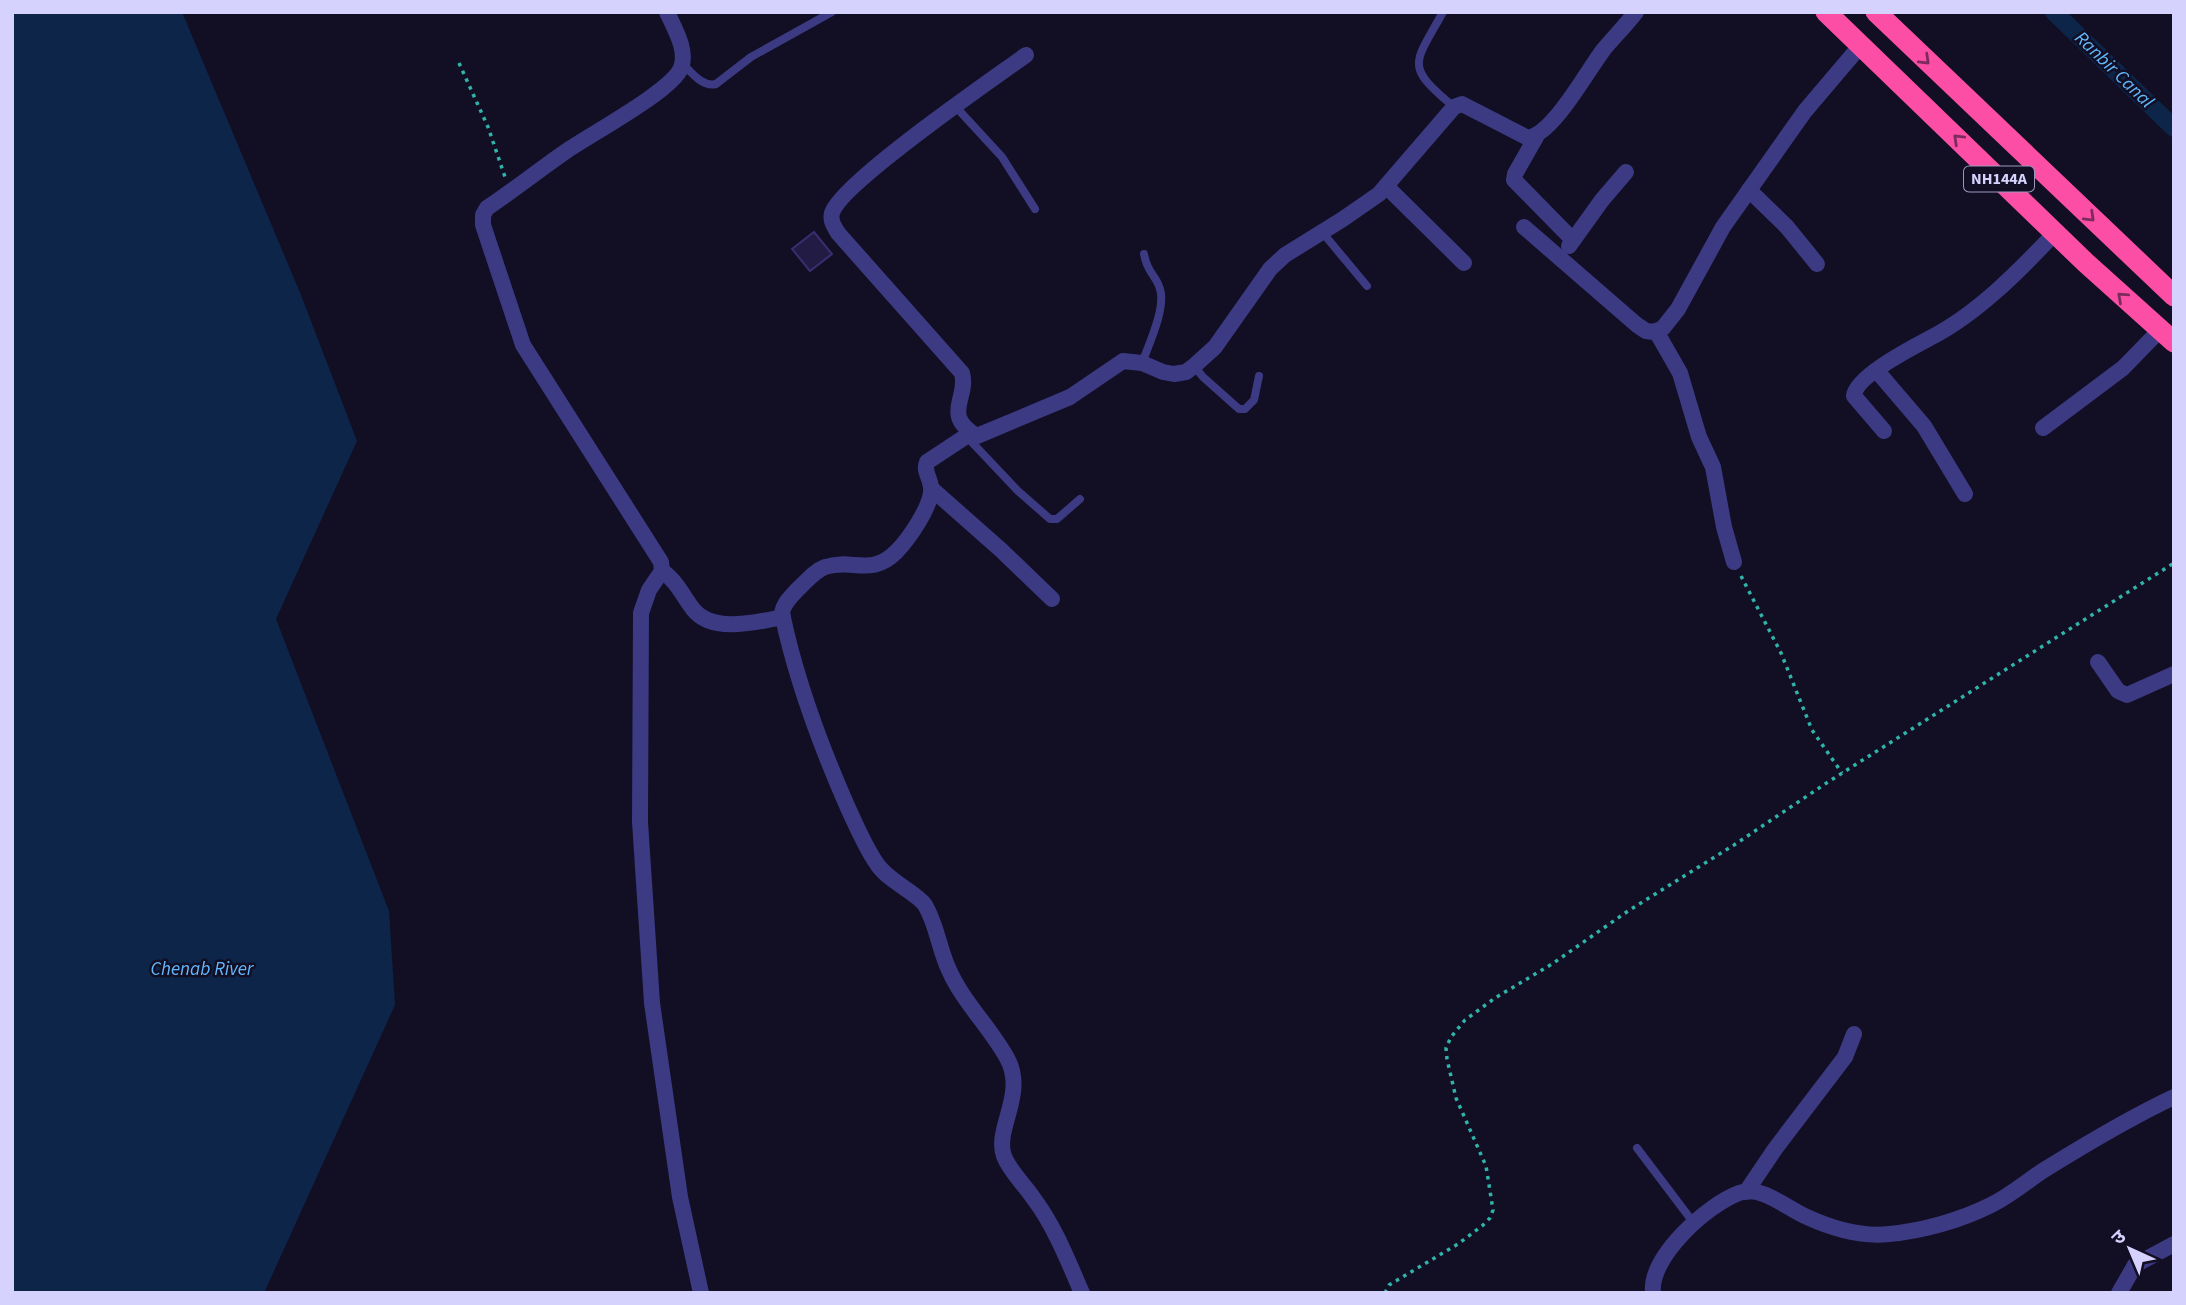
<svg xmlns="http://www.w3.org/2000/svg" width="2186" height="1305" viewBox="0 0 2186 1305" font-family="'Source Sans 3','Noto Sans Devanagari',sans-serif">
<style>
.water{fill:#0d2549}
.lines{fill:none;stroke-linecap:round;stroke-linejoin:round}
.canal{stroke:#0d2549;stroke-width:18}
.building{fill:#221b44;stroke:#392d70;stroke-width:2}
.path{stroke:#30b4a9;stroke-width:3.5;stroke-dasharray:3.5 5;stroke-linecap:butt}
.lane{stroke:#3b3a82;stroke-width:8}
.street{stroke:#3b3a82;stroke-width:16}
.highway{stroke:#fd4ea6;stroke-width:21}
.oneway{stroke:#7c2b5e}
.labels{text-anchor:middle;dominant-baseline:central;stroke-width:5;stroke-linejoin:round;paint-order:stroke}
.shield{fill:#120e24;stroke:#9b97bd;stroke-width:2}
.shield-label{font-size:16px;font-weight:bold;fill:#d6d2fe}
.water-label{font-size:19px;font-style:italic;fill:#61b9fd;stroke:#120e24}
</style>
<rect width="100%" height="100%" fill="#120e24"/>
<polygon class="water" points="12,12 182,12 301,295 357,441 276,619 389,911 395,1005 264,1293 12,1293"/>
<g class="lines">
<polyline class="canal" points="2054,12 2174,128"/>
</g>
<polygon class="building" points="814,232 832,254 810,271 792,249"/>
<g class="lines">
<g class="path">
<polyline points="459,63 488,127 505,177"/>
<polyline points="1741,576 1781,653 1812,730 1842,773"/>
<polyline points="1385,1293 1389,1285 1458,1244 1482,1226 1490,1218 1493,1210 1486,1166 1456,1098 1447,1059 1446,1048 1451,1037 1465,1020 1495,998 1552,964 1628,911 1734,845 1828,782 2174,563"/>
</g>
<g class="lane">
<path d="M1443 12C1414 65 1404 65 1454 107"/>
<path d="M683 64C692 73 702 87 716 84L751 57 832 12"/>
<polyline points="955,106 1002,157 1035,209"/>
<polyline points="1322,232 1367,286"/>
<path d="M1142 363C1149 344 1166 308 1160 289 1156 275 1147 273 1144 254"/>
<polyline points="1194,366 1203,377 1239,409 1245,409 1254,400 1259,376"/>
<polyline points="966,436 1018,491 1050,519 1057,519 1080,499"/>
<polyline points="1637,1148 1693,1222"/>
</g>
<g class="street">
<path d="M667 12C674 28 688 50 681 68 672 91 589 135 565 152 539 170 514 190 487 208L483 215V225L523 345 661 562 662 571 649 590 641 613 640 822 652 1003 680 1197 701 1293"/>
<path d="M1026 55C993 79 841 183 832 213 830 221 834 226 838 233L962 373C969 398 941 415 977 436L1070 397 1123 361 1142 363 1163 372 1174 374 1186 372 1194 366 1215 347 1270 269 1285 255 1343 219 1379 194 1454 107 1462 104 1528 138C1554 133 1587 71 1604 49 1614 37 1626 25 1636 12"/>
<polyline points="1536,137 1515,174 1514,180 1572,239"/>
<polyline points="1386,186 1464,263"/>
<polyline points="1749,190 1787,227 1817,264"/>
<polyline points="1524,227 1637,325 1646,331 1654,332 1663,328 1678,309 1723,227 1805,111 1861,45"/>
<polyline points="1569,246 1602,200 1626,172"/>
<polyline points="1656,331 1680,373 1699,437 1713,467 1724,527 1734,562"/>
<polyline points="1877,371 1924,426 1965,494"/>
<polyline points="2043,428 2123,368 2160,330"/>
<path d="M1884 431 1854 396C1855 377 1913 347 1930 338 1977 314 2018 272 2055 233"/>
<path d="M971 433 927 462C923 471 930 477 931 487 933 505 908 540 896 552 871 577 853 558 825 567 814 571 805 583 796 591 790 598 783 604 782 613 795 676 822 749 848 808 857 827 865 847 877 864 889 882 916 892 925 905 937 925 939 949 949 970 963 1002 990 1027 1007 1058 1027 1094 994 1129 1004 1156 1010 1172 1025 1185 1034 1199 1055 1227 1068 1261 1082 1293"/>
<polyline points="932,489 1001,550 1052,599"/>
<path d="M662 571C676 580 683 596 693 609 712 634 757 622 783 617"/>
<polyline points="2098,662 2118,691 2127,695 2174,674"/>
<polyline points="1746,1192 1775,1149 1845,1057 1854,1034"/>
<path d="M1653 1293C1649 1257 1707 1205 1739 1193 1762 1185 1786 1208 1807 1217 1831 1228 1862 1237 1889 1234 1923 1231 1961 1220 1991 1205 2010 1196 2027 1181 2044 1170 2086 1144 2129 1118 2174 1097"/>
<polyline points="2119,1293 2135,1265 2174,1244"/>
</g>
<g class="highway">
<polyline points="1826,12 2086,263 2174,342"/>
<polyline points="1876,12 2174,296"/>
</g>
</g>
<defs><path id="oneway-chevron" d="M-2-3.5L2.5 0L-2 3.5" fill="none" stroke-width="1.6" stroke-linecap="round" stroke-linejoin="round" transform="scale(1.75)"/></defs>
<g class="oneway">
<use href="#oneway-chevron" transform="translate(1925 60) rotate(44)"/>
<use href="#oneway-chevron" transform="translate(1958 139) rotate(-136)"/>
<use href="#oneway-chevron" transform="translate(2090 217) rotate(44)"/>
<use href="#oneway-chevron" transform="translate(2122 297) rotate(-138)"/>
</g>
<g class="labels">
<rect class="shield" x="1964" y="166.5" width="70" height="25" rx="5"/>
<g class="shield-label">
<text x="1999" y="179">NH144A</text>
</g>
<g class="water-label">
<text transform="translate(2114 70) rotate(44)">Ranbir Canal</text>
<text x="202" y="969">Chenab River</text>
</g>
</g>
<rect width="2186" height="1305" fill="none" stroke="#d6d2fe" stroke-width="28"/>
<g transform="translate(2130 1249) rotate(316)" stroke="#120e24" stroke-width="5" paint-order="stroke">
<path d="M0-5L12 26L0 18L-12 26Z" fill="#d6d2fe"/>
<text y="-10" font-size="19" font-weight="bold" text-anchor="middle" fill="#d6d2fe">उ</text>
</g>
</svg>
